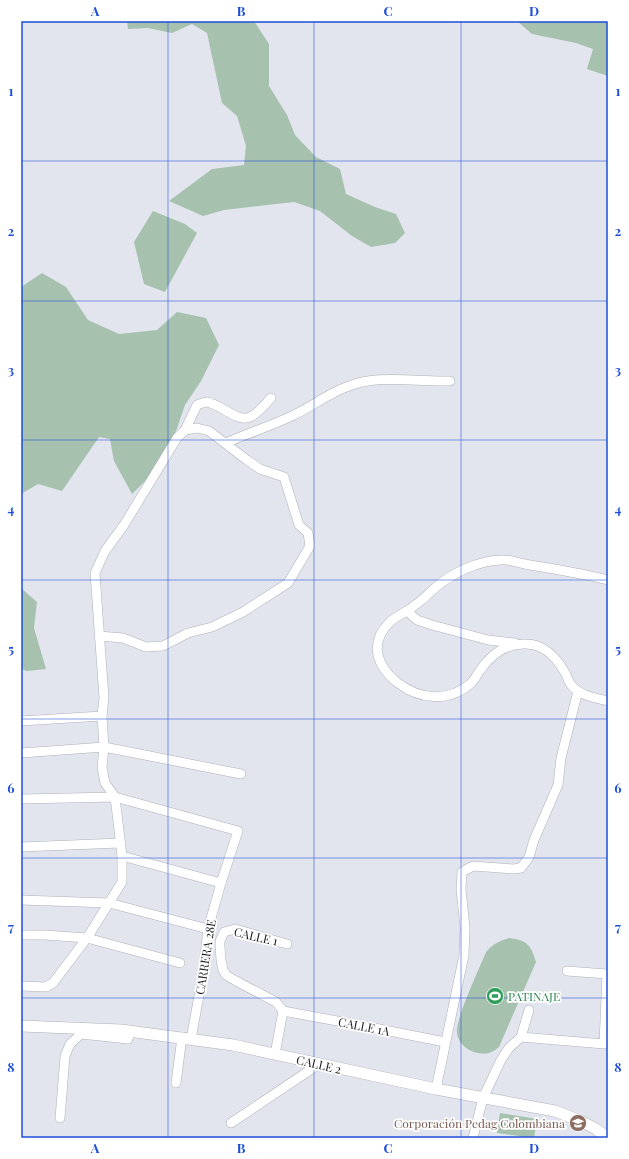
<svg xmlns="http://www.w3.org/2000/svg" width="629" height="1159" viewBox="0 0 629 1159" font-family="'Playfair Display',serif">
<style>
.green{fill:#a6c1ae}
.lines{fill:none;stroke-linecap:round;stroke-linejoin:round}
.minor-casing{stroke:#aeb1b9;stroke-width:10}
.tertiary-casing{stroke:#aeb1b9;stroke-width:12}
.minor{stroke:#fff;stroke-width:9}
.tertiary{stroke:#fff;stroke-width:11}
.grid{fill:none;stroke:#1d4ed8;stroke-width:1;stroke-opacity:0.55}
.labels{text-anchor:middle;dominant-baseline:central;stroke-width:3.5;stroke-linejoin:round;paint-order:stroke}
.street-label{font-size:12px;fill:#18191c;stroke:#fff}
.leisure-label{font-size:12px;fill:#27864d;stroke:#fff;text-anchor:start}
.education-label{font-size:12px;fill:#785e54;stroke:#fff;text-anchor:end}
.neatline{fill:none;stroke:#1d4ed8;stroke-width:1.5}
.grid-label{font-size:13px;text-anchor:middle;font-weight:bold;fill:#1d4ed8}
</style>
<rect width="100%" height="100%" fill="#e2e5ee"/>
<g class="green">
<polygon points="127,21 254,21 269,44 269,86 287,115 295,135 316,157 340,169 346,194 375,207 396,214 405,233 395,243 371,247 352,236 320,211 294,202 224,210 203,216 169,201 212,169 244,165 246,146 237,116 222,103 207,33 192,24 172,33 148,28 128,29"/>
<polygon points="517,21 608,21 608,76 587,69 593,49 576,43 532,34"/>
<polygon points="153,211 185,224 197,233 165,292 144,284 134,242"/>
<polygon points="42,273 66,287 88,320 119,334 157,330 177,312 206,318 219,345 201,381 185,405 176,431 147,479 132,494 114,461 110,439 99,437 62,491 38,484 21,494 21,287"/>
<polygon points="21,588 37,602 34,628 46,669 27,671 21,669"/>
<path d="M509 938C527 940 531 945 536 962L499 1047C491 1054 485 1055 474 1052 465 1049 458 1042 457 1033 455 1020 480 967 486 952 493 944 499 941 509 938Z"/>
<polygon points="500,1113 537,1119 534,1138 497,1133"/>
</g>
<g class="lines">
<defs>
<g id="minor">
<path d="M226 443C248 433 271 426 294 415 318 403 340 385 368 381 395 377 423 382 450 381"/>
<path d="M608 580C580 573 553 569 525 564 518 563 509 559 501 560 478 561 454 572 436 587 429 593 423 600 415 605 408 612 397 615 390 622 368 643 377 667 398 683 420 700 449 702 470 684 475 680 477 674 481 669 492 654 506 643 526 644 543 644 556 657 564 671 567 675 568 682 572 686 581 696 596 698 608 701"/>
<polyline points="407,611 417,620 432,625 488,640 515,643"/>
<polyline points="99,636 123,638 146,647 163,646 188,633 212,627 243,612 288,583 310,546 308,533 299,525 284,477 260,469 247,460 209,431 197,428 185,430"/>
<polyline points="21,721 102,716"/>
<polyline points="21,753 104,747 241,774"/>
<polyline points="21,799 115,797 238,831 221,883 208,929 203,974 191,1039"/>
<polyline points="21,847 120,843"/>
<polyline points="122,856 221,883"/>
<polyline points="21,900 109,903 208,929"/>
<polyline points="21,935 45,935 87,938 180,963"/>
<path d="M21 986 46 987 53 983 87 938 122 882V856L115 797 105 783 102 767 104 747 102 716 104 698 95 573 105 551 124 525 177 438 185 430 197 405C200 404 204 402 207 402 220 404 238 423 250 417 258 413 265 405 271 398"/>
<polyline points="283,1011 359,1025 445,1042"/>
<polyline points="521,1037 604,1044 607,974 567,971"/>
<polyline points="275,1054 283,1011 276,1002 236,981 226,975 223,970 221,960 220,946 220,941 224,932 235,929 287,944"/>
<polyline points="176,1083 182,1037"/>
<polyline points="436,1089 464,955 465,928 461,889 462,872 473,866 513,869 521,868 529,857 534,840 558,785 561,758 578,691"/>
<polyline points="60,1118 65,1056 70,1044 81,1034 128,1039 130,1031"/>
<polyline points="231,1123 319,1064"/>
<polyline points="473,1138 483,1098 501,1060 509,1048 521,1037 529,1010"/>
</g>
<polyline id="tertiary" points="21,1026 121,1030 233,1045 436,1089 555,1111 581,1121 596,1129 608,1138"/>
</defs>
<use href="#minor" class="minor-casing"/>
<use href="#tertiary" class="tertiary-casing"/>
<use href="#minor" class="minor"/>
<use href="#tertiary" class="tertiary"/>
</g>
<path class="grid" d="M168 21V1138M314 21V1138M461 21V1138M21 161H608M21 301H608M21 440H608M21 580H608M21 719H608M21 858H608M21 998H608"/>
<defs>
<symbol id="stadium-disc" viewBox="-11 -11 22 22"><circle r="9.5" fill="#2e9e5b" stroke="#fff"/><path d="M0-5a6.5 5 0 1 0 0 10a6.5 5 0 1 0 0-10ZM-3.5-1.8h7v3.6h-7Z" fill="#fff"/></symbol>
<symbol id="school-disc" viewBox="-11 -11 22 22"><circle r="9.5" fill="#8d6e63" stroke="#fff"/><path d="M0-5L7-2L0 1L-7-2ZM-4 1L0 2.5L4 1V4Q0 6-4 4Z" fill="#fff"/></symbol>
</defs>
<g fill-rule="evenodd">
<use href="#stadium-disc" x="485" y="986" width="20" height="20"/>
<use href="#school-disc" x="568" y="1113" width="20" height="20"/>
</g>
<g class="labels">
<g class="street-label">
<text transform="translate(256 936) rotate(13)">CALLE 1</text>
<text transform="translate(205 957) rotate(-81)">CARRERA 28E</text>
<text transform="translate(364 1026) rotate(11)">CALLE 1A</text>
<text transform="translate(319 1064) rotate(13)">CALLE 2</text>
</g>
<g class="leisure-label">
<text x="508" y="996">PATINAJE</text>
</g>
<g class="education-label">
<text x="565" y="1123">Corporación Pedag Colombiana</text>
</g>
</g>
<rect width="629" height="1159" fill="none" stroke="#ffffff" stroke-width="44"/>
<rect x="22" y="22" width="585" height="1115" class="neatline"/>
<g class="grid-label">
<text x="95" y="16">A</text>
<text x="241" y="16">B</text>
<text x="388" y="16">C</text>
<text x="534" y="16">D</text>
<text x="11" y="96">1</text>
<text x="618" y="96">1</text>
<text x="11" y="236">2</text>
<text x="618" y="236">2</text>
<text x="11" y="375">3</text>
<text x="618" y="375">3</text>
<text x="11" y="514">4</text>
<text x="618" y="514">4</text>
<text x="11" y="654">5</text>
<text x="618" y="654">5</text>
<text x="11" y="793">6</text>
<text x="618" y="793">6</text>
<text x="11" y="932">7</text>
<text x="618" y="932">7</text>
<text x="11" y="1072">8</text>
<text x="618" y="1072">8</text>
<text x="95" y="1153">A</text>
<text x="241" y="1153">B</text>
<text x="388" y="1153">C</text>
<text x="534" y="1153">D</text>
</g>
</svg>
